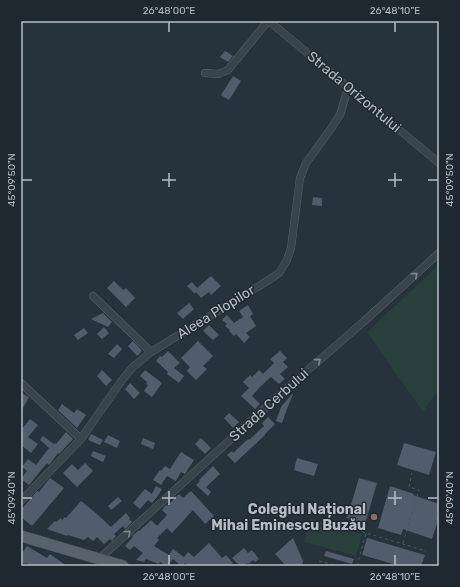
<svg xmlns="http://www.w3.org/2000/svg" width="460" height="587" viewBox="0 0 460 587" font-family="Rubik,sans-serif">
<style>
.green{fill:#293f3e}
.building{fill:#515d6a}
.lines{fill:none;stroke-linecap:round;stroke-linejoin:round}
.street-casing{stroke:#57616a;stroke-width:8}
.primary-casing{stroke:#454f58;stroke-width:12}
.path{stroke:#485b5c;stroke-width:1;stroke-dasharray:3 3;stroke-linecap:butt}
.street{stroke:#39434c;stroke-width:7}
.primary{stroke:#58626c;stroke-width:11}
.oneway{stroke:#7d8790}
.ticks{fill:none;stroke:#b5bec7;stroke-width:1.5}
.education-dot{fill:#8d6e63;stroke:#1e2831;stroke-width:1.5}
.labels{text-anchor:middle;dominant-baseline:central;stroke-width:3;stroke-linejoin:round;paint-order:stroke}
.street-label{font-size:14px;fill:#b5bec7;stroke:#1e2831}
.poi-label{font-size:14px;font-weight:bold;fill:#b5bec7;stroke:#1e2831;text-anchor:end}
.neatline{fill:none;stroke:#b5bec7;stroke-width:1.5}
.ticks-label{font-size:10px;text-anchor:middle;fill:#b5bec7}
</style>
<rect width="100%" height="100%" fill="#26323c"/>
<g class="green">
<polygon points="439,265 439,394 436,393 423,412 367,332"/>
<polygon points="311,519 362,534 356,556 304,542"/>
</g>
<g class="building">
<polygon points="225,51 233,56 228,62 220,57"/>
<polygon points="233,76 241,81 229,100 221,95"/>
<polygon points="313,197 322,198 322,206 312,205"/>
<polygon points="211,276 221,286 211,295 209,292 201,298 196,292 195,294 187,286 192,282 197,288"/>
<polygon points="114,281 123,290 126,288 135,298 126,307 107,288"/>
<polygon points="189,303 194,309 183,319 177,313"/>
<polygon points="248,305 253,314 250,316 256,326 246,333 250,337 244,343 236,334 234,336 229,331 230,330 225,326 227,324 222,320 227,315 234,323 243,317 239,311"/>
<polygon points="103,313 112,322 108,327 91,319"/>
<polygon points="209,325 219,335 213,340 203,331"/>
<polygon points="104,327 109,333 102,339 97,334"/>
<polygon points="84,328 88,333 78,340 74,335"/>
<polygon points="133,341 142,351 137,356 128,346"/>
<polygon points="198,341 213,356 203,366 207,369 196,380 187,371 190,367 181,358"/>
<polygon points="117,344 122,349 114,358 108,354"/>
<polygon points="168,351 180,363 174,368 184,376 179,383 167,374 168,372 156,361 160,356 162,357"/>
<polygon points="280,351 287,358 283,362 288,367 280,374 285,379 279,384 271,377 261,386 252,396 260,404 255,409 241,396 249,388 243,382 250,375 252,377 259,370 263,374 274,363 270,359"/>
<polygon points="102,370 112,380 106,386 97,376"/>
<polygon points="145,370 162,383 152,397 144,391 148,385 146,384 147,382 140,376"/>
<polygon points="130,383 140,393 134,399 125,389"/>
<polygon points="23,394 29,397 21,412 21,398"/>
<polygon points="292,394 293,394 287,409 282,423 276,421 281,407"/>
<polygon points="62,404 74,413 77,409 86,415 77,428 58,410"/>
<polygon points="229,413 239,422 233,428 224,418"/>
<polygon points="268,417 275,424 265,434 265,435 235,463 227,455 232,451 233,453 248,439 249,440 264,426 262,423"/>
<polygon points="30,419 38,425 28,437 38,444 31,453 21,445 21,430"/>
<polygon points="66,432 73,439 61,452 59,454 58,453 49,465 47,463 29,485 21,479 27,471 22,467 28,459 36,465 49,448 40,440 43,436 54,444 55,443 56,444"/>
<polygon points="91,434 103,440 100,445 88,440"/>
<polygon points="108,435 120,441 117,448 104,442"/>
<polygon points="143,438 155,443 153,449 141,444"/>
<polygon points="201,438 211,448 205,454 195,444"/>
<polygon points="404,443 436,452 429,475 397,465"/>
<polygon points="93,451 106,456 103,462 91,456"/>
<polygon points="181,452 194,460 185,474 181,472 176,481 167,476 161,485 153,480 160,470 161,471 165,466 170,469"/>
<polygon points="297,458 318,464 314,476 294,470"/>
<polygon points="85,463 93,471 77,487 63,473 72,464 78,470"/>
<polygon points="213,466 220,474 206,487 211,492 208,496 196,485 200,481 199,480"/>
<polygon points="50,478 64,488 32,526 21,517 21,510 37,491 39,492"/>
<polygon points="359,478 377,483 365,524 347,518"/>
<polygon points="156,486 162,489 157,497 152,503 148,500 140,509 133,503 145,489 152,494"/>
<polygon points="390,486 414,494 413,495 439,504 439,507 437,514 439,515 439,517 432,539 403,529 401,535 378,528"/>
<polygon points="191,491 214,516 205,524 193,510 172,533 167,528 157,538 159,540 154,546 169,555 173,549 184,557 188,552 194,557 209,543 222,558 226,555 233,563 229,566 188,566 185,563 182,566 181,566 173,559 169,564 168,564 166,566 160,562 159,564 146,559 144,562 136,560 143,553 134,546 130,550 125,546 133,537 132,536 139,530 140,531 143,527 144,527 151,520 157,526 167,515 162,510 166,505 167,506 179,494 183,498"/>
<polygon points="118,497 122,501 111,510 108,506"/>
<polygon points="81,501 97,514 111,527 126,513 130,518 129,519 132,522 125,529 123,526 114,534 116,536 112,541 110,539 104,544 97,537 93,541 88,537 84,540 68,535 67,536 47,529 55,521 56,522 61,518 62,520 65,517 66,518"/>
<polygon points="293,538 303,561 302,566 286,566 275,554"/>
<polygon points="367,538 425,555 421,566 400,566 362,555"/>
<polygon points="27,546 47,558 50,554 67,566 32,566 26,563 25,564 21,562 21,555"/>
<polygon points="244,548 248,553 252,550 259,559 255,562 253,560 248,564 247,563 244,566 240,566 232,558"/>
<polygon points="326,551 354,559 352,564 324,556"/>
</g>
<g class="lines">
<defs>
<g id="street">
<polyline points="269,21 439,163"/>
<polyline points="205,73 218,74 228,70 268,21"/>
<polyline points="93,296 151,352"/>
<polyline points="21,383 81,439"/>
<polyline points="21,501 81,439 122,380 133,367 151,352 269,280 279,273 287,260 291,248 300,178 306,163 330,130 340,115 348,88"/>
<polyline points="99,559 286,389 361,324 439,253"/>
</g>
<polyline id="primary" points="21,536 123,566"/>
</defs>
<use href="#street" class="street-casing"/>
<use href="#primary" class="primary-casing"/>
<g class="path">
<polyline points="351,528 366,533"/>
<polyline points="403,543 419,490 409,487 412,473"/>
<polyline points="319,561 338,566"/>
<polyline points="357,566 366,533 426,551"/>
</g>
<use href="#street" class="street"/>
<use href="#primary" class="primary"/>
</g>
<defs><path id="oneway-chevron" d="M-2-3.5L2.5 0L-2 3.5" fill="none" stroke-width="1.6" stroke-linecap="round" stroke-linejoin="round"/></defs>
<g class="oneway">
<use href="#oneway-chevron" transform="translate(415 275) rotate(-42)"/>
<use href="#oneway-chevron" transform="translate(318 361) rotate(-41)"/>
<use href="#oneway-chevron" transform="translate(128 533) rotate(-42)"/>
</g>
<path class="ticks" d="M169 22V32M395 22V32M169 173V187M395 173V187M22 180H32M162 180H176M388 180H402M428 180H438M169 491V505M395 491V505M22 498H32M162 498H176M388 498H402M428 498H438M169 555V565M395 555V565"/>
<circle class="education-dot" cx="374" cy="517" r="4"/>
<g class="labels">
<g class="street-label">
<text transform="translate(354 92) rotate(40)">Strada Orizontului</text>
<text transform="translate(216 312) rotate(-32)">Aleea Plopilor</text>
<text transform="translate(269 405) rotate(-42)">Strada Cerbului</text>
</g>
<g class="poi-label">
<text x="366" y="509">Colegiul Național<tspan x="366" dy="16">Mihai Eminescu Buzău</tspan></text>
</g>
</g>
<rect width="460" height="587" fill="none" stroke="#1e2831" stroke-width="44"/>
<rect x="22" y="22" width="416" height="543" class="neatline"/>
<g class="ticks-label">
<text x="169" y="14">26°48'00"E</text>
<text x="395" y="14">26°48'10"E</text>
<text transform="translate(11 180) rotate(-90)" y="4">45°09'50"N</text>
<text transform="translate(449 180) rotate(-90)" y="4">45°09'50"N</text>
<text transform="translate(11 498) rotate(-90)" y="4">45°09'40"N</text>
<text transform="translate(449 498) rotate(-90)" y="4">45°09'40"N</text>
<text x="169" y="580">26°48'00"E</text>
<text x="395" y="580">26°48'10"E</text>
</g>
</svg>
